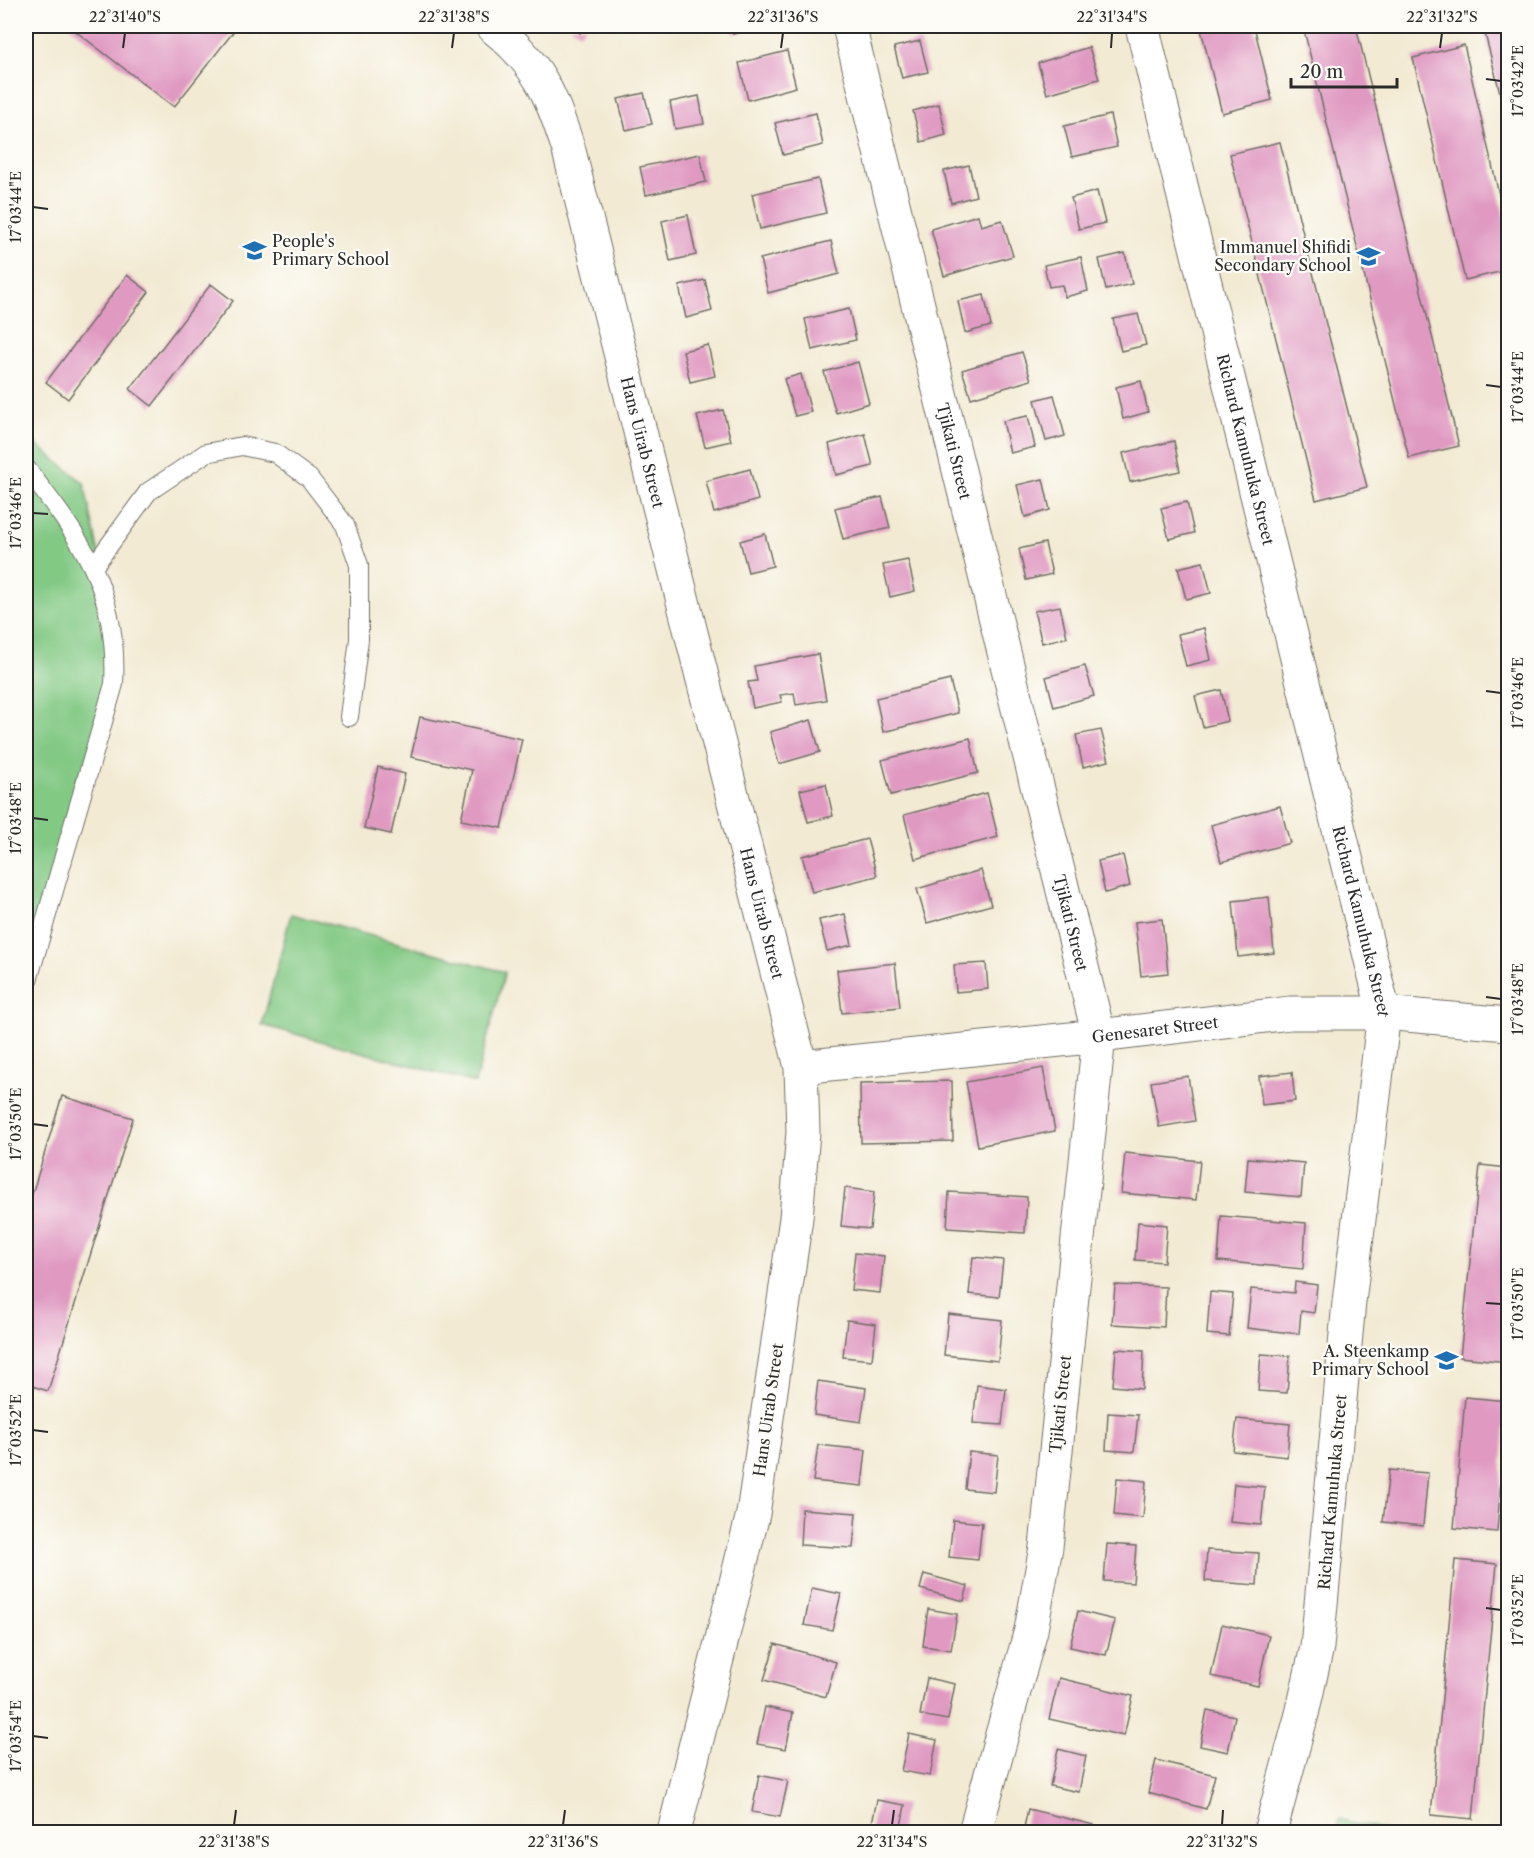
<svg xmlns="http://www.w3.org/2000/svg" width="1534" height="1858" viewBox="0 0 1534 1858" font-family="'Libre Caslon Text',serif">
<style>
.green{fill:#82c984;stroke:#567a58;stroke-width:1.5}
.building{fill:#e09ac2}
.lines{fill:none;stroke-linecap:round;stroke-linejoin:round}
.service-casing{stroke:#716e66;stroke-width:20}
.minor-casing{stroke:#716e66;stroke-width:35}
.service{stroke:#fff;stroke-width:18}
.minor{stroke:#fff;stroke-width:33}
.ticks{fill:none;stroke:#2b2b2b;stroke-width:2}
.labels{text-anchor:middle;dominant-baseline:central;stroke-width:4.5;stroke-linejoin:round;paint-order:stroke}
.poi-label{font-size:16px;fill:#2b2b2b;stroke:#fdfcf7;text-anchor:end}
.street-label{font-size:16px;fill:#2b2b2b;stroke:#fdfcf7}
.neatline{fill:none;stroke:#2b2b2b;stroke-width:2}
.ticks-label{font-size:15px;text-anchor:middle;fill:#2b2b2b}
</style>
<rect width="100%" height="100%" fill="#fdfcf7"/>
<filter id="ink" filterUnits="userSpaceOnUse"><feTurbulence type="fractalNoise" baseFrequency=".0167" numOctaves="2"/><feDisplacementMap in="SourceGraphic" scale="12" xChannelSelector="R" yChannelSelector="G"/><feConvolveMatrix kernelMatrix="1 2 1 2 8 2 1 2 1" color-interpolation-filters="sRGB"/></filter>
<filter id="wash" filterUnits="userSpaceOnUse"><feTurbulence type="fractalNoise" baseFrequency=".008" numOctaves="4" result="noise"/><feDisplacementMap in="SourceGraphic" scale="24" xChannelSelector="R" yChannelSelector="G"/><feGaussianBlur stdDeviation="1.35" result="paint"/><feColorMatrix in="noise" values="0 0 0 0 0 0 0 0 0 0 0 0 0 0 0 0 0 1.4 0 .05"/><feComposite in="paint" operator="in"/></filter>
<g filter="url(#wash)">
<rect width="100%" height="100%" fill="#f2ead3"/>
<path class="green" d="M 26,436 L 84,483 L 119,648 L 26,970 Z
M 291,914 L 505,972 L 475,1083 L 262,1025 Z
M 1339,1819 L 1389,1832 L 1336,1832 Z"/>
<g id="blocks">
<path class="building" d="M 69,26 L 157,26 L 165,31 L 169,26 L 238,26 L 174,107 Z
M 570,26 L 586,26 L 580,33 Z
M 731,26 L 763,26 L 733,34 Z
M 1200,26 L 1254,26 L 1272,100 L 1222,113 Z
M 1303,26 L 1356,26 L 1459,446 L 1409,458 Z
M 1483,26 L 1508,26 L 1508,124 Z
M 920,41 L 928,72 L 902,78 L 894,47 Z
M 1464,45 L 1508,233 L 1508,270 L 1465,280 L 1413,58 Z
M 1089,47 L 1099,79 L 1047,94 L 1038,63 Z
M 787,51 L 796,87 L 748,100 L 739,63 Z
M 644,93 L 652,124 L 626,130 L 618,99 Z
M 699,96 L 704,124 L 675,129 L 670,102 Z
M 939,104 L 946,135 L 921,142 L 913,111 Z
M 816,113 L 823,145 L 783,155 L 775,123 Z
M 1110,115 L 1117,147 L 1072,157 L 1064,126 Z
M 1280,142 L 1367,487 L 1316,500 L 1230,154 Z
M 700,154 L 706,182 L 646,195 L 640,167 Z
M 969,165 L 976,196 L 951,203 L 944,171 Z
M 818,179 L 826,213 L 760,229 L 752,194 Z
M 1097,191 L 1105,223 L 1079,229 L 1071,198 Z
M 688,215 L 696,255 L 670,261 L 662,221 Z
M 978,215 L 981,226 L 1002,220 L 1013,256 L 944,276 L 931,229 Z
M 831,241 L 839,274 L 768,293 L 760,259 Z
M 1125,253 L 1132,284 L 1106,290 L 1099,259 Z
M 1081,257 L 1088,291 L 1065,297 L 1062,285 L 1049,287 L 1044,265 Z
M 127,275 L 149,292 L 68,399 L 46,382 Z
M 705,280 L 712,311 L 686,318 L 679,286 Z
M 211,284 L 233,301 L 152,406 L 130,389 Z
M 984,295 L 991,326 L 965,333 L 958,301 Z
M 849,309 L 856,340 L 812,350 L 805,319 Z
M 1138,314 L 1146,345 L 1121,351 L 1113,319 Z
M 708,345 L 715,376 L 690,382 L 683,351 Z
M 1022,352 L 1031,380 L 971,398 L 962,370 Z
M 858,362 L 869,403 L 836,413 L 824,372 Z
M 801,374 L 811,412 L 795,416 L 784,379 Z
M 1141,381 L 1148,412 L 1123,419 L 1116,387 Z
M 1054,395 L 1065,436 L 1046,441 L 1035,400 Z
M 723,410 L 731,441 L 705,447 L 697,416 Z
M 1028,416 L 1035,447 L 1010,453 L 1003,421 Z
M 865,434 L 873,466 L 836,475 L 829,444 Z
M 1174,441 L 1180,471 L 1130,482 L 1123,453 Z
M 750,469 L 758,500 L 714,513 L 706,481 Z
M 1043,479 L 1050,510 L 1025,517 L 1017,485 Z
M 882,497 L 890,528 L 843,539 L 835,508 Z
M 1187,502 L 1194,533 L 1169,539 L 1161,508 Z
M 765,534 L 773,566 L 748,572 L 740,541 Z
M 1045,543 L 1052,574 L 1026,580 L 1019,549 Z
M 908,560 L 915,591 L 890,597 L 883,565 Z
M 1203,562 L 1211,593 L 1186,599 L 1178,568 Z
M 1060,606 L 1067,637 L 1042,643 L 1034,611 Z
M 1204,628 L 1211,660 L 1186,666 L 1178,634 Z
M 818,654 L 826,700 L 796,705 L 794,693 L 780,695 L 782,702 L 753,708 L 748,682 L 757,681 L 754,666 Z
M 1085,666 L 1094,696 L 1054,707 L 1046,677 Z
M 950,680 L 958,713 L 883,732 L 876,698 Z
M 1221,690 L 1228,721 L 1203,727 L 1195,696 Z
M 420,717 L 522,739 L 502,828 L 461,820 L 472,770 L 411,757 Z
M 811,720 L 820,752 L 779,764 L 770,732 Z
M 1101,730 L 1109,761 L 1083,767 L 1076,735 Z
M 970,738 L 978,773 L 891,795 L 882,760 Z
M 378,767 L 405,774 L 391,834 L 364,828 Z
M 826,784 L 833,816 L 808,822 L 800,790 Z
M 987,793 L 998,837 L 915,859 L 904,815 Z
M 1280,806 L 1290,843 L 1221,862 L 1211,825 Z
M 867,839 L 877,876 L 812,892 L 802,856 Z
M 1123,855 L 1130,886 L 1105,893 L 1098,861 Z
M 981,870 L 991,905 L 927,923 L 917,889 Z
M 1269,897 L 1274,953 L 1238,957 L 1233,901 Z
M 845,914 L 852,945 L 827,951 L 819,920 Z
M 1162,919 L 1168,973 L 1141,976 L 1135,922 Z
M 895,963 L 900,1007 L 842,1013 L 837,970 Z
M 986,963 L 988,989 L 956,992 L 954,965 Z
M 1043,1068 L 1055,1131 L 978,1146 L 966,1082 Z
M 1292,1072 L 1295,1101 L 1262,1105 L 1259,1076 Z
M 1188,1076 L 1195,1121 L 1159,1127 L 1151,1082 Z
M 952,1081 L 953,1141 L 861,1143 L 860,1083 Z
M 62,1096 L 133,1118 L 48,1391 L 26,1384 L 26,1214 Z
M 1125,1153 L 1200,1161 L 1196,1200 L 1121,1193 Z
M 1248,1158 L 1304,1163 L 1301,1197 L 1245,1192 Z
M 1480,1165 L 1508,1168 L 1508,1362 L 1460,1357 Z
M 845,1188 L 874,1192 L 870,1229 L 841,1226 Z
M 949,1192 L 1027,1197 L 1025,1233 L 947,1228 Z
M 1221,1216 L 1306,1223 L 1303,1269 L 1218,1261 Z
M 1138,1222 L 1167,1225 L 1164,1262 L 1135,1260 Z
M 855,1253 L 884,1256 L 880,1293 L 851,1290 Z
M 973,1257 L 1003,1260 L 999,1297 L 969,1294 Z
M 1295,1282 L 1317,1285 L 1314,1313 L 1301,1311 L 1299,1334 L 1247,1328 L 1251,1289 L 1294,1293 Z
M 1115,1285 L 1166,1287 L 1164,1327 L 1112,1324 Z
M 1210,1292 L 1233,1294 L 1229,1336 L 1207,1334 Z
M 948,1314 L 1002,1320 L 998,1361 L 944,1355 Z
M 847,1320 L 876,1324 L 872,1360 L 843,1357 Z
M 1116,1349 L 1144,1351 L 1142,1389 L 1113,1386 Z
M 1261,1354 L 1290,1356 L 1287,1393 L 1258,1391 Z
M 818,1381 L 866,1388 L 861,1422 L 814,1415 Z
M 977,1385 L 1006,1389 L 1002,1425 L 973,1423 Z
M 1465,1397 L 1507,1401 L 1497,1532 L 1454,1528 Z
M 1108,1413 L 1138,1415 L 1134,1452 L 1106,1450 Z
M 1237,1419 L 1290,1424 L 1287,1457 L 1233,1451 Z
M 818,1445 L 866,1450 L 862,1486 L 813,1481 Z
M 969,1452 L 998,1455 L 994,1492 L 965,1489 Z
M 1389,1470 L 1428,1473 L 1423,1526 L 1383,1522 Z
M 1117,1478 L 1146,1481 L 1143,1518 L 1114,1515 Z
M 1234,1484 L 1265,1487 L 1261,1525 L 1230,1522 Z
M 802,1509 L 856,1513 L 853,1548 L 800,1545 Z
M 953,1520 L 982,1523 L 978,1560 L 949,1557 Z
M 1107,1544 L 1136,1546 L 1133,1583 L 1104,1581 Z
M 1207,1550 L 1259,1553 L 1257,1585 L 1205,1581 Z
M 1455,1560 L 1497,1564 L 1473,1819 L 1431,1815 Z
M 924,1574 L 968,1586 L 964,1601 L 920,1589 Z
M 812,1588 L 841,1594 L 832,1630 L 804,1625 Z
M 928,1609 L 957,1614 L 951,1650 L 923,1646 Z
M 1078,1611 L 1115,1620 L 1106,1655 L 1070,1647 Z
M 1222,1624 L 1269,1635 L 1258,1686 L 1211,1676 Z
M 775,1644 L 836,1662 L 826,1697 L 764,1680 Z
M 927,1678 L 955,1684 L 948,1720 L 920,1715 Z
M 1059,1678 L 1133,1696 L 1124,1736 L 1049,1719 Z
M 765,1707 L 793,1713 L 786,1749 L 757,1744 Z
M 1207,1710 L 1235,1716 L 1228,1752 L 1200,1746 Z
M 909,1734 L 937,1740 L 930,1776 L 901,1771 Z
M 1058,1749 L 1086,1756 L 1079,1792 L 1050,1786 Z
M 1156,1760 L 1215,1775 L 1206,1809 L 1148,1793 Z
M 759,1775 L 788,1781 L 780,1817 L 752,1812 Z
M 877,1800 L 905,1805 L 900,1832 L 870,1832 Z
M 1028,1809 L 1094,1825 L 1093,1832 L 1023,1832 Z"/>
</g>
</g>
<g filter="url(#ink)">
<use href="#blocks" fill-opacity="0" stroke="#716e66" stroke-width="1.5"/>
<g class="lines">
<defs>
<path id="service" d="M 26,468 C 81,539 119,589 114,684 L 26,987
M 94,566 L 148,492 L 206,453 L 242,446 L 275,453 L 309,478 L 345,525 L 359,565 L 359,639 L 349,717"/>
<g id="minor">
<path id="s1" d="M 492,26 C 539,64 549,91 568,147 L 801,1067 L 803,1132 L 796,1218 L 753,1514 L 674,1832"/>
<path id="s2" d="M 849,26 L 1099,1036 L 1046,1547 L 1031,1630 L 975,1832"/>
<path id="s3" d="M 1142,26 L 1384,1013 L 1349,1302 L 1317,1647 L 1302,1714 L 1270,1832"/>
<path id="s4" d="M 801,1067 L 1099,1036 L 1290,1013 L 1384,1013 L 1508,1024"/>
</g>
</defs>
<use href="#service" class="service-casing"/>
<use href="#minor" class="minor-casing"/>
<use href="#service" class="service"/>
<use href="#minor" class="minor"/>
</g>
</g>
<path class="ticks" d="M 123,48 L 125,33M 452,48 L 454,33M 781,48 L 783,33M 1111,48 L 1112,33M 1440,48 L 1442,33M 1486,79 L 1501,81M 33,207 L 48,209M 1486,385 L 1501,387M 33,513 L 48,514M 1486,691 L 1501,693M 33,818 L 48,820M 1486,997 L 1501,999M 33,1124 L 48,1126M 1486,1303 L 1501,1304M 33,1430 L 48,1432M 1486,1608 L 1501,1610M 33,1736 L 48,1738M 234,1825 L 236,1810M 563,1825 L 565,1810M 892,1825 L 894,1810M 1222,1825 L 1223,1810"/>
<defs>
<symbol id="school-bare" viewBox="-9 -9 18 18"><path d="M0-5L7-2L0 1L-7-2ZM-4 1L0 2.5L4 1V4Q0 6-4 4Z" fill="#1f6fb2" stroke="#fdfcf7" stroke-width="2.5" paint-order="stroke"/></symbol>
</defs>
<g fill-rule="evenodd">
<use href="#school-bare" x="238" y="234" width="33" height="33"/>
<use href="#school-bare" x="1352" y="240" width="33" height="33"/>
<use href="#school-bare" x="1430" y="1344" width="33" height="33"/>
</g>
<g class="labels">
<g class="poi-label">
<text x="272" y="241" text-anchor="start">People's<tspan x="272" dy="18">Primary School</tspan></text>
<text x="1351" y="247">Immanuel Shifidi<tspan x="1351" dy="18">Secondary School</tspan></text>
<text x="1429" y="1351">A. Steenkamp<tspan x="1429" dy="18">Primary School</tspan></text>
</g>
<g class="street-label">
<text stroke="none"><textPath href="#s1" startOffset="450">Hans Uirab Street</textPath></text>
<text stroke="none"><textPath href="#s3" startOffset="436">Richard Kamuhuka Street</textPath></text>
<text stroke="none"><textPath href="#s2" startOffset="438">Tjikati Street</textPath></text>
<text stroke="none"><textPath href="#s1" startOffset="936">Hans Uirab Street</textPath></text>
<text stroke="none"><textPath href="#s3" startOffset="922">Richard Kamuhuka Street</textPath></text>
<text stroke="none"><textPath href="#s2" startOffset="924">Tjikati Street</textPath></text>
<text stroke="none"><textPath href="#s4" startOffset="356">Genesaret Street</textPath></text>
<text transform="translate(1060 1404) rotate(-84)">Tjikati Street</text>
<text transform="translate(768 1410) rotate(-82)">Hans Uirab Street</text>
<text transform="translate(1332 1492) rotate(-85)">Richard Kamuhuka Street</text>
</g>
</g>
<rect width="1534" height="1858" fill="none" stroke="#fdfcf7" stroke-width="66"/>
<path d="M1291 78v9h106v-9" fill="none" stroke="#2b2b2b" stroke-width="3"/>
<text x="1300" y="78" font-size="18" fill="#2b2b2b" stroke="#fdfcf7" stroke-width="4.5" paint-order="stroke">20 m</text>
<rect x="33" y="33" width="1468" height="1792" class="neatline"/>
<g class="ticks-label">
<text x="125" y="22">22°31'40"S</text>
<text x="454" y="22">22°31'38"S</text>
<text x="783" y="22">22°31'36"S</text>
<text x="1112" y="22">22°31'34"S</text>
<text x="1442" y="22">22°31'32"S</text>
<text transform="translate(1518 81) rotate(-90)" y="5">17°03'42"E</text>
<text transform="translate(16 207) rotate(-90)" y="5">17°03'44"E</text>
<text transform="translate(1518 387) rotate(-90)" y="5">17°03'44"E</text>
<text transform="translate(16 513) rotate(-90)" y="5">17°03'46"E</text>
<text transform="translate(1518 693) rotate(-90)" y="5">17°03'46"E</text>
<text transform="translate(16 818) rotate(-90)" y="5">17°03'48"E</text>
<text transform="translate(1518 999) rotate(-90)" y="5">17°03'48"E</text>
<text transform="translate(16 1124) rotate(-90)" y="5">17°03'50"E</text>
<text transform="translate(1518 1304) rotate(-90)" y="5">17°03'50"E</text>
<text transform="translate(16 1430) rotate(-90)" y="5">17°03'52"E</text>
<text transform="translate(1518 1610) rotate(-90)" y="5">17°03'52"E</text>
<text transform="translate(16 1736) rotate(-90)" y="5">17°03'54"E</text>
<text x="234" y="1847">22°31'38"S</text>
<text x="563" y="1847">22°31'36"S</text>
<text x="892" y="1847">22°31'34"S</text>
<text x="1222" y="1847">22°31'32"S</text>
</g>
</svg>
